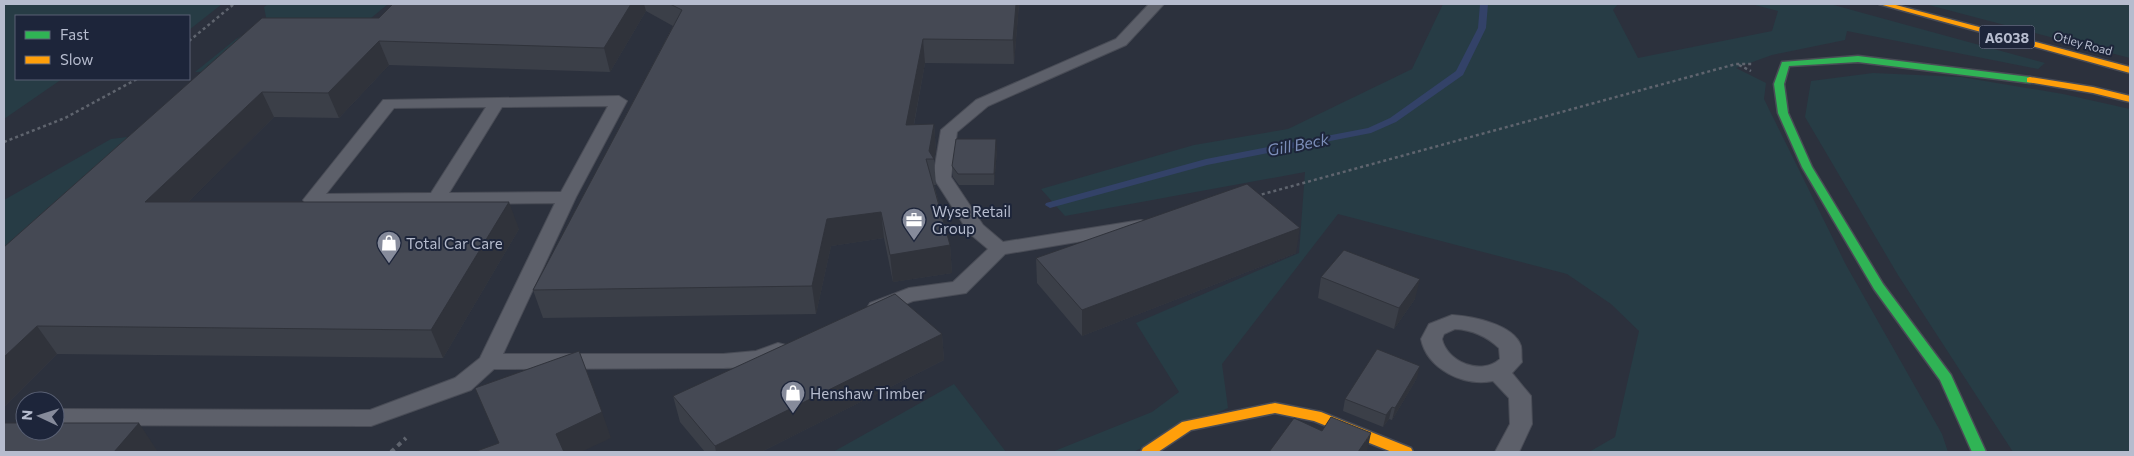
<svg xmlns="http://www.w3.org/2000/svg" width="2134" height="456" viewBox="0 0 2134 456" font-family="Commissioner,sans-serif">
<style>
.green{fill:#273c45}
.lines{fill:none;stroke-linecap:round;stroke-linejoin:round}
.stream{fill:#334268;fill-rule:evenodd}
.lane-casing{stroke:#494c56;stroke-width:2}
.fast-casing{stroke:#494c56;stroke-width:3}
.slow-casing{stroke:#494c56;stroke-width:3}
.path-far1{stroke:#5f646e;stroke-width:2.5;stroke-dasharray:3 3;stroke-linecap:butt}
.path{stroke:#5f646e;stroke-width:4;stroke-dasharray:4.5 4.5;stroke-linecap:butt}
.lane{fill:#5d606a;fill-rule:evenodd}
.fast{fill:#30b455;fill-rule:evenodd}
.slow{fill:#ff9f0a;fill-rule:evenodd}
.wall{fill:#3b3f48}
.shaded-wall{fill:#30333b}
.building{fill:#454954;stroke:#30333b}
.labels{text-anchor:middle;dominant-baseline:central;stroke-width:4;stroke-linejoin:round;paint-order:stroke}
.far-street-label{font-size:12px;fill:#b6bcce;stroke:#1d253a}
.shield{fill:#1d253a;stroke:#888fa2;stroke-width:1}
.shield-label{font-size:14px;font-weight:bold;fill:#b6bcce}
.poi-label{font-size:15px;fill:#b6bcce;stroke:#1d253a;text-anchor:start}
.water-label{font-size:16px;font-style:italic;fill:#7b8db8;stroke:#1d253a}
</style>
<rect width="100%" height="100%" fill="#2c313d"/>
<path class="green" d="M 4,4 L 222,4 L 189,30 L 189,16 L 16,16 L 16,79 L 62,79 L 4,119 Z
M 268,4 L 388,4 L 347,38 L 229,71 L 195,72 L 236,39 L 267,22 L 264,7 Z
M 1443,4 L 1618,4 L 1613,10 L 1638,58 L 1772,31 L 1778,11 L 1751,4 L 1830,4 L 2045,63 L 2038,69 L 1847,31 L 1845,40 L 1772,55 L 1736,68 L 1766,83 L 1764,99 L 1846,265 L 1942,434 L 1948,452 L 1589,452 L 1615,437 L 1639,331 L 1611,304 L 1567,274 L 1338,214 L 1222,364 L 1228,408 L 1133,452 L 1052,452 L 1152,412 L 1179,392 L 1136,323 L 1299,253 L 1305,172 L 1065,216 L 1041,189 L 1194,145 L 1288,129 L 1412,69 Z
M 1925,4 L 2130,4 L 2130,58 Z
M 1873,73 L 1961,77 L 2063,94 L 2130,109 L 2130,452 L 2013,452 L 1898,275 L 1805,117 L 1811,81 Z
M 135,136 L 4,254 L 4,200 L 111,139 Z
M 954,384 L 1006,452 L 833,452 Z"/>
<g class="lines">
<path class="stream" d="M 1480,4 L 1488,4 L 1486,28 L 1463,75 L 1396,122 L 1371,133 L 1207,165 L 1050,208 L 1045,205 L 1046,203 L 1206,159 L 1368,128 L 1390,118 L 1456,71 L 1478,28 Z"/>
<defs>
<path id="lane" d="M 1149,4 L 1164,4 L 1126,45 L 988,106 L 957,132 L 951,177 L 983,225 L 1003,242 L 1141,220 L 1148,222 L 1150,226 L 1148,230 L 1005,254 L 966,293 L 913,301 L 877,315 L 870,313 L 867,308 L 870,303 L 909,288 L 953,282 L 988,249 L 969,233 L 933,177 L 941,130 L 976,100 L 1116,39 Z
M 619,96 L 627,101 L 576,197 L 503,354 L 723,354 L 756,351 L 778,343 L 786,345 L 789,350 C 777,369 742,367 723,368 L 494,369 L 471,390 L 371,426 L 55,425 L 55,409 L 370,410 L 455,378 L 480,358 L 555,203 L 312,205 L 306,204 L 303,200 L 383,100 ZM 608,106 L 561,192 L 449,193 L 502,107 ZM 486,107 L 431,193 L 326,194 L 394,108 Z
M 1452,315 C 1471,316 1514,324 1521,346 C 1522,351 1521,357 1522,362 L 1512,373 L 1531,396 L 1532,424 L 1519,452 L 1495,452 L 1510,424 L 1509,398 L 1493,381 C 1464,387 1427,369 1421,339 L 1429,324 ZM 1455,329 C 1473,330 1486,336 1499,348 L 1500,359 C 1481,376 1447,362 1442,339 L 1444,334 Z"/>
<path id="fast" d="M 1858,56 L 2030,77 L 2035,80 L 2030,83 L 1858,62 L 1789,66 L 1784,84 L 1788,113 L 1812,167 L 1883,284 L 1951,375 L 1986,452 L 1972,452 L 1940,380 L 1874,289 L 1802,167 L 1778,113 L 1774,84 L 1782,62 Z"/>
<path id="slow" d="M 1879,4 L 1892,4 L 2130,67 L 2130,73 Z
M 2030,77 L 2093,87 L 2130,96 L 2130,102 L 2093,93 L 2027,82 L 2027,78 Z
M 1275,403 L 1321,412 L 1411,448 L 1413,452 L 1392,452 L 1314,421 L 1275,413 L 1191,430 L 1158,452 L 1141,452 L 1143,448 L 1182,422 Z"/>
</defs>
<use href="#lane" class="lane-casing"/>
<use href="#fast" class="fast-casing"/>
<use href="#slow" class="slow-casing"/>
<path class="path-far1" d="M 189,41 L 234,4
M 1739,65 L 1751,71
M 4,142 L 65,118 L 137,79
M 1256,196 L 1736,64 L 1752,64"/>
<path class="path" d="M 391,452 L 406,438"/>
<use href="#lane" class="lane"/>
<use href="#fast" class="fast"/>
<use href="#slow" class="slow"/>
</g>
<path class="wall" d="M 393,4 L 1019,4 L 1014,64 L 925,63 L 914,125 L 934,124 L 936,150 L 934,160 L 936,185 L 934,185 L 950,245 L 952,273 L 893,282 L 884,238 L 831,246 L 816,314 L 543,318 L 533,290 L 673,26 L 646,11 L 610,72 L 389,65 L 339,118 L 274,117 L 188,202 L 519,229 L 443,358 L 57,354 L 4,407 L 4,247 L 379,18 Z
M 997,150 L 994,185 L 959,185 L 953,177 L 952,166 Z
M 1296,253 L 1082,336 L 1037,283 L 1036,258 Z
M 1321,277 L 1415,299 L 1394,329 L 1318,298 Z
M 942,334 L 944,360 L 761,452 L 705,452 L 680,422 L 673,396 Z
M 1417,378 L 1392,420 L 1389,419 L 1383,427 L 1343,411 L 1345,399 Z"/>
<path class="shaded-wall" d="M 631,4 L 644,4 L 646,11 L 610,72 L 604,48 Z
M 1016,4 L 1019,4 L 1014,64 L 1013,40 Z
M 923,39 L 925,63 L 909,150 L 906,125 Z
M 379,41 L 389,65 L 339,118 L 328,93 Z
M 262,92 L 274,117 L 161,229 L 145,202 Z
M 934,124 L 936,150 L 934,160 L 929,151 Z
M 996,139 L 997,150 L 994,185 L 994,174 Z
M 509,202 L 519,229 L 443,358 L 431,330 Z
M 881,212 L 884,238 L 831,246 L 816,314 L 812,286 L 827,219 Z
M 1300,228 L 1296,253 L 1082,336 L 1082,310 Z
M 950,245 L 952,273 L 893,282 L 890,255 Z
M 1420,279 L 1415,299 L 1394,329 L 1399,308 Z
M 37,326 L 57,354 L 4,407 L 4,357 Z
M 942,334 L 944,360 L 761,452 L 716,452 L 715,446 Z
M 1420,366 L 1417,378 L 1392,420 L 1395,408 Z
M 1392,407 L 1389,419 L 1383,427 L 1386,415 Z
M 602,412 L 611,438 L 581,452 L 563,452 L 556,434 Z
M 139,423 L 158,452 L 114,452 Z
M 1371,433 L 1367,452 L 1358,452 Z"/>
<path class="building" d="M 393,4 L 631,4 L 604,48 L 379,41 L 328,93 L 262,92 L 145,202 L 509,202 L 431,330 L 37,326 L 4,357 L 4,247 L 262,18 L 379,18 Z
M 670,4 L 1016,4 L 1013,40 L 923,39 L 906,125 L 934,124 L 929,151 L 934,159 L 926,159 L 950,245 L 890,255 L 881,212 L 827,219 L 812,286 L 533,290 L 682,10 Z
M 956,139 L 996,139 L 994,174 L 958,174 L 952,166 Z
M 1247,184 L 1300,228 L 1082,310 L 1036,258 Z
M 1344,250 L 1420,279 L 1399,308 L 1321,277 Z
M 895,294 L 942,334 L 715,446 L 673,396 Z
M 1377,349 L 1420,366 L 1395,408 L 1392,407 L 1386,415 L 1345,399 Z
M 579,351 L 602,412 L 556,434 L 564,452 L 474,452 L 499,443 L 475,388 Z
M 1331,417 L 1371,433 L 1358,452 L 1269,452 L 1294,418 L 1322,431 Z
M 4,423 L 25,423 L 25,431 L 55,431 L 55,423 L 139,423 L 114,452 L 4,452 Z"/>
<defs>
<symbol id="office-pin" viewBox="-11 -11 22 30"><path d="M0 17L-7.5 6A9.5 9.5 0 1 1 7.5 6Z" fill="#868b9b" stroke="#1d253a"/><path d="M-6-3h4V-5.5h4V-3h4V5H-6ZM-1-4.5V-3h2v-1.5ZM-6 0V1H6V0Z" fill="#fff"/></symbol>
<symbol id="shop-pin" viewBox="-11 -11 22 30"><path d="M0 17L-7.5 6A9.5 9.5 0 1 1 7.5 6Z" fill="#868b9b" stroke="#1d253a"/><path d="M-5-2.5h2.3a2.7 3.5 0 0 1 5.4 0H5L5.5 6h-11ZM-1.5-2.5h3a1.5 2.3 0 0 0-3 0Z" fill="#fff"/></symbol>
</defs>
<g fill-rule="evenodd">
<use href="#office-pin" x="900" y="206" width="28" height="38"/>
<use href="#shop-pin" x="375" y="229" width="28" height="38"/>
<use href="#shop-pin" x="779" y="379" width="28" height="38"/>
</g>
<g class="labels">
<g class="far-street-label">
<text transform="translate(2083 43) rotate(15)">Otley Road</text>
</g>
<rect class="shield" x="1979.5" y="25.5" width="55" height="23" rx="4"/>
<g class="shield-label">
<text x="2007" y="37">A6038</text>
</g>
<g class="poi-label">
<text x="932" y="211">Wyse Retail<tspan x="932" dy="17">Group</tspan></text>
<text x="406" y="243">Total Car Care</text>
<text x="810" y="393">Henshaw Timber</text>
</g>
<g class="water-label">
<text transform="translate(1298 144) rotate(-11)">Gill Beck</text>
</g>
</g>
<rect width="2134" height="456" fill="none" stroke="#b6bcce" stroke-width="10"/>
<rect x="15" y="15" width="175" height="65" fill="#1d253a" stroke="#5a6175"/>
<rect x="25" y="31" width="25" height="8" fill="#30b455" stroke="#5a6175"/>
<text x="60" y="40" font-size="15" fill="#b6bcce">Fast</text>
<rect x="25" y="56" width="25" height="8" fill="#ff9f0a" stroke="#5a6175"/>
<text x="60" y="65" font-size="15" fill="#b6bcce">Slow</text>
<g transform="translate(40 416) rotate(274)"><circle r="24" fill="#1d253a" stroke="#5a6175"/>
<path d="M0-4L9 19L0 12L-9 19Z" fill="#868b9b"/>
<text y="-8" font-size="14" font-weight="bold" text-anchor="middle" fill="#b6bcce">N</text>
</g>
</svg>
